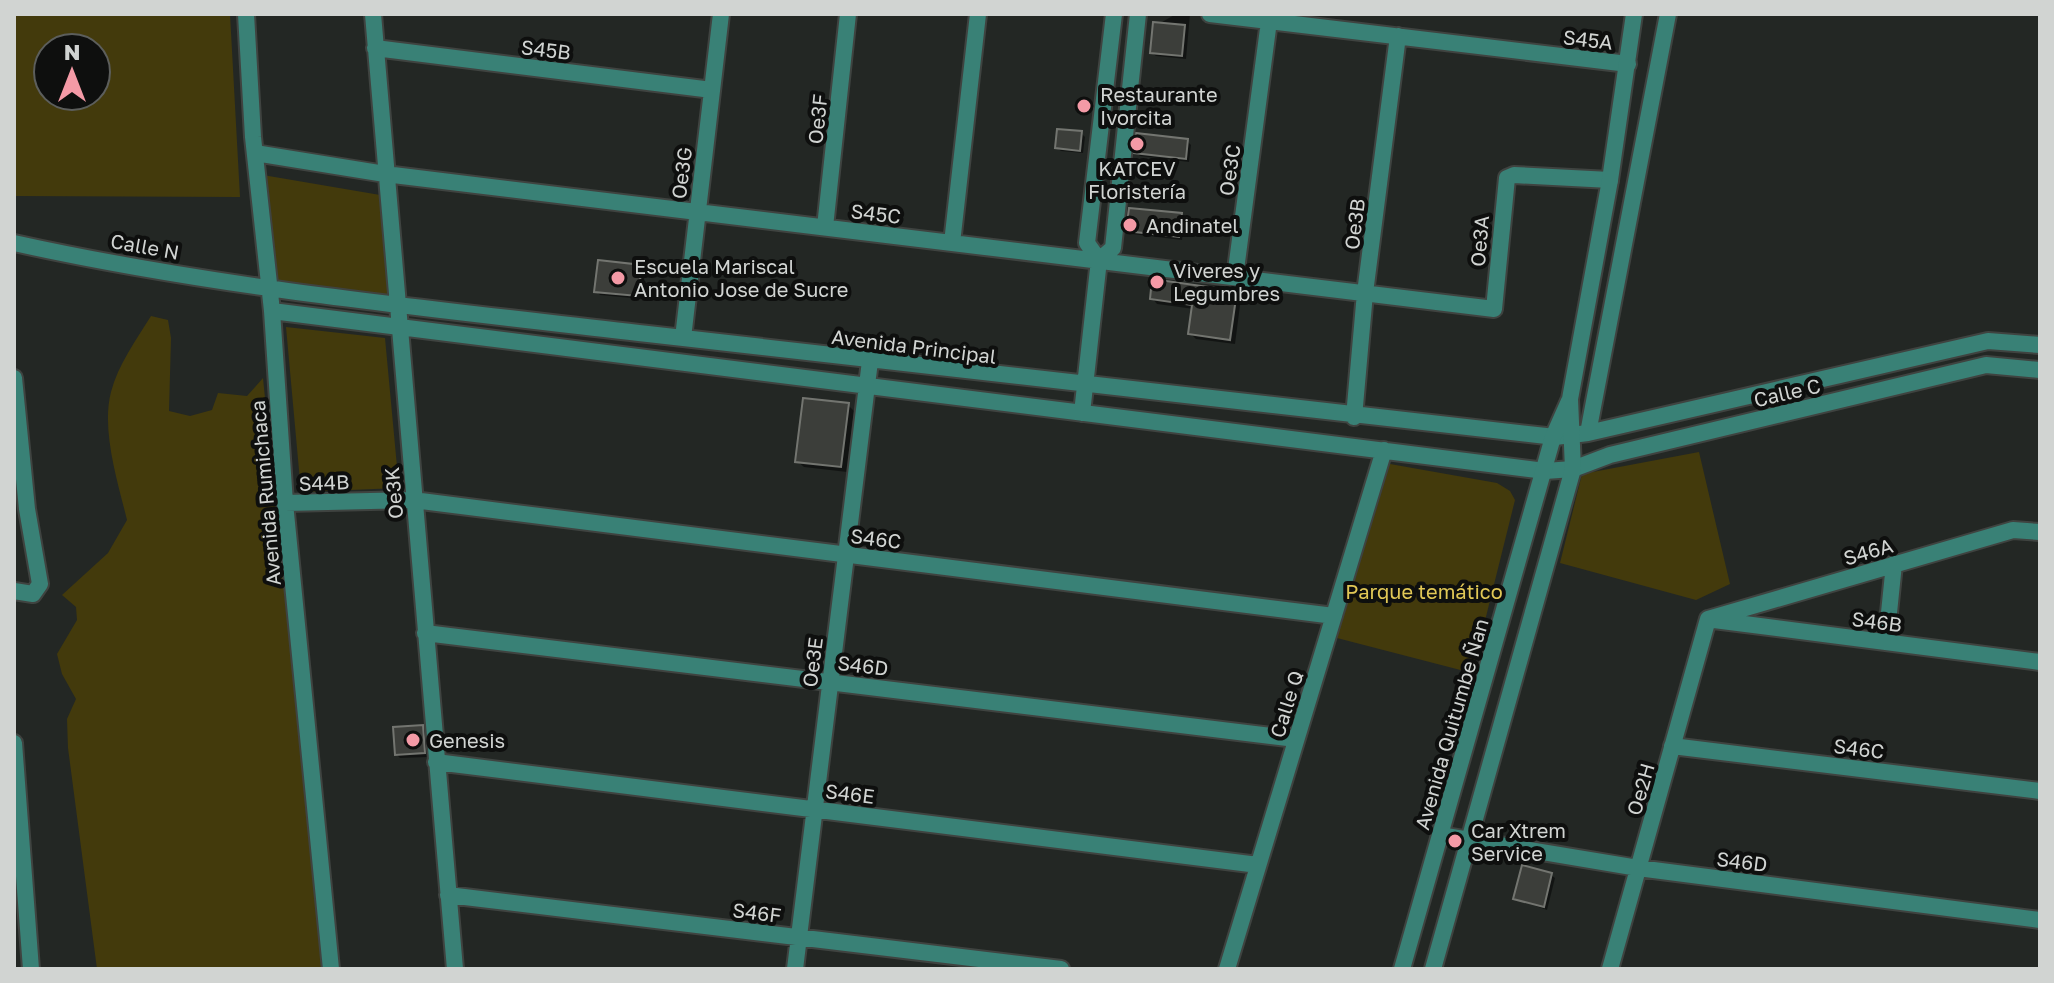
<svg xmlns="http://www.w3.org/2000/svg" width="2054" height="983" viewBox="0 0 2054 983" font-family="'Golos Text',sans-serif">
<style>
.green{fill:#433a0c;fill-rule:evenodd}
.shadow{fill:#0007}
.building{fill:#3c3e3a;stroke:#737570;stroke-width:2}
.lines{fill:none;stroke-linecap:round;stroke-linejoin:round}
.minor-casing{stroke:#3f4340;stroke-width:20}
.tertiary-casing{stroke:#3f4340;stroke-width:20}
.minor{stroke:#398176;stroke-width:16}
.tertiary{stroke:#398176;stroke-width:16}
.poi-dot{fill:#f49aa6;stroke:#0e0f0e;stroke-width:3}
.labels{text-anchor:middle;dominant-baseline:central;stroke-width:8;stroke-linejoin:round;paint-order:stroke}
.street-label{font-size:20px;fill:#d1d4d2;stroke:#0e0f0e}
.poi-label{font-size:20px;fill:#d1d4d2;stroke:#0e0f0e;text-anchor:start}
.park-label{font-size:20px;fill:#e1c856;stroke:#0e0f0e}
</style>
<rect width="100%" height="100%" fill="#232724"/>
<path class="green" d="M 14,14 L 230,14 L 240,197 L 14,196 ZM 96,48 L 96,96 L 48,96 L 48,48 Z
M 257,174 L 386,196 L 396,305 L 269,287 Z
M 151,316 L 168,320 L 171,338 L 169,411 L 190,416 L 212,410 L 218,393 L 247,396 L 263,378 L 322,969 L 97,969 L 68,748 L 67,719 L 76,699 L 62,674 L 57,654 L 77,620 L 76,607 L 62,595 L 108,553 L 127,520 C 118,483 101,430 111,392 C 118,365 136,340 151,316 Z
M 286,327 L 385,338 L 399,488 L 301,492 Z
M 1699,452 L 1730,584 L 1696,600 L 1560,563 L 1582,474 Z
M 1390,464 L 1497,483 L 1510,491 L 1515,500 L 1472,673 L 1337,638 Z"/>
<path class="shadow" d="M 1176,14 L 1190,14 L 1186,59 L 1156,56 L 1152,53 L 1155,26 Z
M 1081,133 L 1085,137 L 1083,153 L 1061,151 L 1057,148 Z
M 1187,141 L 1191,145 L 1189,162 L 1140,156 L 1136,152 Z
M 1181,215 L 1185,219 L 1182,240 L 1132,234 L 1128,231 Z
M 641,267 L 645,271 L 642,299 L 600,295 L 596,291 Z
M 1236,293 L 1241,298 L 1235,344 L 1196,339 L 1190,333 L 1194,309 L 1157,304 L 1152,298 Z
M 848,405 L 854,411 L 847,472 L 804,467 L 797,461 Z
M 422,727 L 426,731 L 428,757 L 400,758 L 396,754 Z
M 1551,875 L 1555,878 L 1547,910 L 1515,899 Z"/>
<path class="building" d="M 1153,22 L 1185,25 L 1182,56 L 1150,53 Z
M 1057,129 L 1082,131 L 1080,151 L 1055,148 Z
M 1136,133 L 1188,139 L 1186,159 L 1134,153 Z
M 1129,208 L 1182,213 L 1179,237 L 1126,231 Z
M 598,260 L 642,265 L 638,296 L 594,292 Z
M 1152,279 L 1237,291 L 1230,340 L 1188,334 L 1192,305 L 1150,299 Z
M 803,398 L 849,403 L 841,467 L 795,462 Z
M 423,725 L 425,753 L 395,755 L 393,727 Z
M 1522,865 L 1552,873 L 1544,907 L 1513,899 Z"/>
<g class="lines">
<defs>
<path id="minor" d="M 246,14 L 253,137 L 272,311 L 285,503 L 331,969
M 373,14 L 455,969
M 1210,14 L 1628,64
M 375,48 L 712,90
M 255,153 L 385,174 L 1494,309 L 1507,178 L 1514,175 L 1610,180
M 825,227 L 848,14
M 14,243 C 222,289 436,309 648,334 C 950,369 1252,404 1555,437 L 1588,433 L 1988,341 L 2040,345
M 952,243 L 978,14
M 1099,260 L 1113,248 L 1138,14
M 1235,277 L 1269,21
M 272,311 L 1545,471 L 1573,469 L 1610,455 L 1986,365 L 2040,370
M 683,338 L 721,14
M 14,378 L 27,509 L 40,584 L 33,594 L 14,591
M 1082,413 L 1099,260 L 1087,243 L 1114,14
M 1354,417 L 1365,293 L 1398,36
M 1588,433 L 1668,14
M 285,503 L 413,500 L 1334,616
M 1708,619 L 2013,530 L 2040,532
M 1714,620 L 2040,662
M 425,633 L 1296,739
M 1886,642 L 1894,564
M 14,743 L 31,969
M 1672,746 L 2040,791
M 436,762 L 1258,865
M 1440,835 L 1638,868 L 2040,920
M 448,895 L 1061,969
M 795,969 L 870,361
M 1227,969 L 1384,450
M 1610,969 L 1708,619"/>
<path id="tertiary" d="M 1402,969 L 1553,437 L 1569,401
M 1433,969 L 1573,469 L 1570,399 L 1610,180 L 1634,14"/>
</defs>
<use href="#minor" class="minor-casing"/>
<use href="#tertiary" class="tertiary-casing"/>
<use href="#minor" class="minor"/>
<use href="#tertiary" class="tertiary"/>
</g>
<g class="poi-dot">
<circle cx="1084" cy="106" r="8"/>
<circle cx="1137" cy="144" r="8"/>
<circle cx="1130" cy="225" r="8"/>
<circle cx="618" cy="278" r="8"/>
<circle cx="1157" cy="282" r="8"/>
<circle cx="413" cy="740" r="8"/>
<circle cx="1455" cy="841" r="8"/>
</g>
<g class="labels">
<g class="street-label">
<text transform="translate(1588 39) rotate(7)">S45A</text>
<text transform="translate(546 49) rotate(7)">S45B</text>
<text transform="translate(817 119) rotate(-84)">Oe3F</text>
<text transform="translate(1229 170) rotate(-82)">Oe3C</text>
<text transform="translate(681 173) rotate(-83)">Oe3G</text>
<text transform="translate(876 213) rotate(7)">S45C</text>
<text transform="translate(1354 224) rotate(-83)">Oe3B</text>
<text transform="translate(1479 241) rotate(-85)">Oe3A</text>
<text transform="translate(145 246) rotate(10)">Calle N</text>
<text transform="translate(914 346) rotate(7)">Avenida Principal</text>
<text transform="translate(1787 392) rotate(-13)">Calle C</text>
<text transform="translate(324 482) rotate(-2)">S44B</text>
<text transform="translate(265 493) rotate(-95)">Avenida Rumichaca</text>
<text transform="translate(393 493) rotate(-95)">Oe3K</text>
<text transform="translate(876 538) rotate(7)">S46C</text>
<text transform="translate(1868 551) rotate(-16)">S46A</text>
<text transform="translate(1877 621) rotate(7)">S46B</text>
<text transform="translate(812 662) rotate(-83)">Oe3E</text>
<text transform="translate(863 665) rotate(7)">S46D</text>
<text transform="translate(1286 704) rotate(-73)">Calle Q</text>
<text transform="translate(1451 724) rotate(-74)">Avenida Quitumbe Ñan</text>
<text transform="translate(1859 748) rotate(7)">S46C</text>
<text transform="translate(1640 789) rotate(-74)">Oe2H</text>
<text transform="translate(850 793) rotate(7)">S46E</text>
<text transform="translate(1742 861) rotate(7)">S46D</text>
<text transform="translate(757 912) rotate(7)">S46F</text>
</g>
<g class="poi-label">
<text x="1100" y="94">Restaurante<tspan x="1100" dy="23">Ivorcita</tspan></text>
<text x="1137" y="168" text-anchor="middle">KATCEV<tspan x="1137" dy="23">Floristería</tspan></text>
<text x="1146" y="225">Andinatel</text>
<text x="634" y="266">Escuela Mariscal<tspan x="634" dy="23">Antonio Jose de Sucre</tspan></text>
<text x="1173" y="270">Viveres y<tspan x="1173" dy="23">Legumbres</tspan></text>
<text x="429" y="740">Genesis</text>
<text x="1471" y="830">Car Xtrem<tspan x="1471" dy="23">Service</tspan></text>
</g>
<g class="park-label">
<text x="1424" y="591">Parque temático</text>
</g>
</g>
<rect width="2054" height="983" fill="none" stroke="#d1d4d2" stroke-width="32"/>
<g transform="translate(72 72)"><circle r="38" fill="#0e0f0e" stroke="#5c5e5c" stroke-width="2"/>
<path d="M0-6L14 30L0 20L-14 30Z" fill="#f49aa6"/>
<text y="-12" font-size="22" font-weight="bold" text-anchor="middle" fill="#d1d4d2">N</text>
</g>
</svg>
